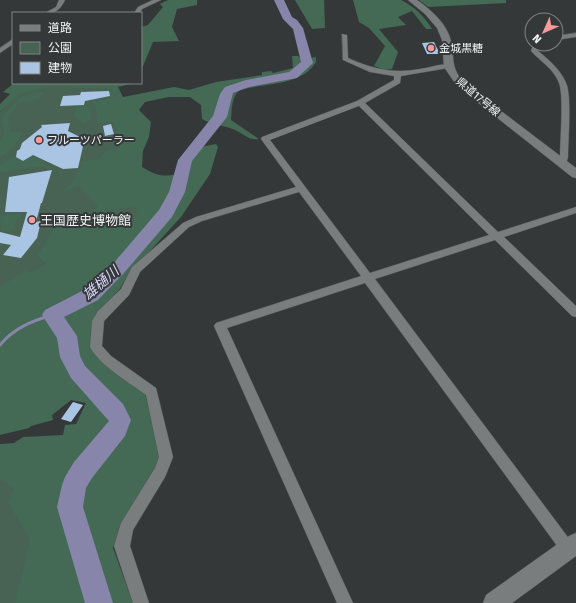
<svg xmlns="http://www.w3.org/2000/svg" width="576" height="603" viewBox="0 0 576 603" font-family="'Fira Sans','Noto Sans JP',sans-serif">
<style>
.green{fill:#486354}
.forest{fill:#446955}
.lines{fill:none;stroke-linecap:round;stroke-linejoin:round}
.stream{stroke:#8786aa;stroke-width:3}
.river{fill:#8786aa;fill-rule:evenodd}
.building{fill:#aac4e4}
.street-casing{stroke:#545657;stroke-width:1}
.secondary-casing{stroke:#545657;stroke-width:1}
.street{fill:#797d7e;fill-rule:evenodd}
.secondary{fill:#797d7e;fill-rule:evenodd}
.poi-dot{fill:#f59b99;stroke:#353839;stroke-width:1.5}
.labels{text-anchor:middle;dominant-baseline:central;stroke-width:4;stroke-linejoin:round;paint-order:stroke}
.far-poi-label{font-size:11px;fill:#f2f4f5;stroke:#353839;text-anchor:start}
.far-street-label{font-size:11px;fill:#f2f4f5;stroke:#353839}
.poi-label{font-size:13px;fill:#f2f4f5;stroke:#353839;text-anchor:start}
.water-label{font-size:14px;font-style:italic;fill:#d6d5fa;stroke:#353839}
</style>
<rect width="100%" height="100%" fill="#353839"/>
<path class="green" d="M 51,86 L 117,86 L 140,205 L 139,222 L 54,265 L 0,298 L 0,112 L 19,94 Z
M 0,473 L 18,490 L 35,540 L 20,603 L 0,603 Z"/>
<path class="forest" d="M 168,0 L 197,0 L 197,5 L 177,9 L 172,27 L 179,41 L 153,42 L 141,71 L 141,27 L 148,25 L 163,7 L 160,4 Z
M 295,0 L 401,0 C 415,7 424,16 432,29 L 426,29 L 412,11 L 398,17 L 406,25 L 379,29 L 398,52 L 392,69 L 384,70 L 374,66 L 385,46 L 369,28 L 359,22 L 353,0 L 324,0 L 325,28 L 312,29 Z
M 419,0 L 506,0 L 506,3 L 428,7 Z
M 292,56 L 298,56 L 303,60 L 302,70 L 308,67 L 311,58 L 316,57 L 316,62 C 302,86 265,83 240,90 C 231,97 232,109 231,120 L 259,139 C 249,141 244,134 235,130 C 224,125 212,125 202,119 L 201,105 L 190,97 L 169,97 L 145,102 L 139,110 L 151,122 L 149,137 L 143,151 L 142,167 C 154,174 162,178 176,174 L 178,162 L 200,147 L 216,144 L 218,147 L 210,174 L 181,217 L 129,274 L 119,290 L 96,314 L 93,323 L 91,349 L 104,363 L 145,393 L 161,460 L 122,524 L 113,548 L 133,603 L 15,603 L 30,540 L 8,502 L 14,489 L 0,479 L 0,444 L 14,443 L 23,437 L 63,435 L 65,425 L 76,424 L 86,403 L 71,400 L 52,415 L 53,420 L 31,426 L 29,428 L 0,435 L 0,287 L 26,270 L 30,273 L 46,263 L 37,256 L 56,226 L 112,214 L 125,224 L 134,221 L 137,212 L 134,206 L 86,214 L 98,207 L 78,186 L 65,192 L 64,190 L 74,181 L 83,161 L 99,159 L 105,151 L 120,148 L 114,122 L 97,124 L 97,114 L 93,101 L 111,98 L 106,87 L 91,89 L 54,86 L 20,94 L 0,112 L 0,104 L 10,94 L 3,92 L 14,83 L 134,83 L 118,87 L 123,97 L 174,87 L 189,90 L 216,82 L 262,75 L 262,72 L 271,71 L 273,73 L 293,68 Z
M 45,91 L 39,99 L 19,103 L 8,118 L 10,132 L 22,132 C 17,145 12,150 0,157 L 0,140 L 5,132 L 1,118 L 22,96 Z
M 89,105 L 92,117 L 84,125 L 78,119 L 74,117 L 76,106 Z
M 22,151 L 26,153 L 16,159 L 24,162 L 32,156 L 36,158 L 46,153 L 43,161 L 45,165 L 51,166 L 53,168 L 34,167 L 0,172 L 0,165 Z
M 21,213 L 21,217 L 17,219 L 14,229 L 8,232 L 1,231 L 0,216 Z"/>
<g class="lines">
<path class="stream" d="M 0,345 C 14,328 32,321 52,315"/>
<path class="river" d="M 274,0 L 284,0 L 292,17 L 297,20 L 303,28 L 313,63 L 297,78 L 249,87 L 233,93 L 227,117 L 192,161 L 185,192 L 172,217 L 124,273 L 98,300 L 64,317 L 77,336 L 80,356 L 85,366 L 123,404 L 131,420 L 125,436 L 92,478 L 86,488 L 83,507 L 113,603 L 85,603 L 57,507 L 62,485 L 65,477 L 74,462 L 109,421 L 71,378 L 60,357 L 57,338 L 42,315 L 45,310 L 84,290 L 112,265 L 159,210 L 169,192 L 178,160 L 213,116 L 220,94 L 225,87 L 246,80 L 289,72 L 301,62 L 293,29 L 283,19 Z"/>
</g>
<path class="building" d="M 434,42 L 440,54 L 427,54 L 422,43 Z
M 109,91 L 110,96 L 85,101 L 84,105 L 60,106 L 63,96 L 80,95 L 81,92 Z
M 70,123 L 68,131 L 80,137 L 79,142 L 84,142 L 78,168 L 63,169 L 33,155 L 23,161 L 16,157 L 17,151 L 20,149 L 22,143 L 42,127 L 41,125 Z
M 111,124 L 114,134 L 105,136 L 103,126 Z
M 52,170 L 42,203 L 41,203 L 36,222 L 41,221 L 37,238 L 21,258 L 3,255 L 11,245 L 0,243 L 0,232 L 20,237 L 27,212 L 5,212 L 9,177 Z
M 73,402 L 83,405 L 71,422 L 61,419 Z"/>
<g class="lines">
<defs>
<path id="street" d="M 59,0 L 65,0 C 60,10 56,13 45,13 L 56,7 Z
M 153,0 L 161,0 L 142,9 L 140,13 L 134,13 L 138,7 Z
M 576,33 L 576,37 L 556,40 L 556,36 Z
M 342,34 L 347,35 L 348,58 C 373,69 393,74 420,69 C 429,68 441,63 450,65 L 450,67 L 448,68 L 401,76 L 400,83 L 365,103 L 498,232 L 576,207 L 576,213 L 504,237 L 576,306 L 576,317 L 572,316 L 495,240 L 375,279 L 573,544 L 576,549 L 573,554 L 568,557 L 563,554 L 365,283 L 227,328 L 353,603 L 337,603 L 214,326 L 216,323 L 361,276 L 299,192 L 202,221 L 189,227 L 140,272 L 129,295 L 104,321 L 102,346 L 111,356 L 156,388 L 173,457 L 165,477 L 133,530 L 130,546 L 149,603 L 133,603 L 114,546 L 121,523 L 155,468 L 159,457 L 146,395 C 129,382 100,366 90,347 L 92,321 L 98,311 L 121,289 L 132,267 L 183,223 L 196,217 L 296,187 L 261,139 L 262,137 L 357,101 L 394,80 L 394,76 L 370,72 L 343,60 ZM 359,106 L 489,235 L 370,273 L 270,140 Z
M 13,39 L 13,44 L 0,53 L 0,48 Z
M 537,44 L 544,44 L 537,50 C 548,59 561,70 566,83 C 572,95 568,141 568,157 L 566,164 L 562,167 L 558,164 L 560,157 C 560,141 564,96 559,83 C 554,69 540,61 531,51 L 532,48 Z"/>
<path id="secondary" d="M 408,0 L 417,0 L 420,2 C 433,12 447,24 451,41 C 455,59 450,65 463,82 L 576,168 L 576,178 L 572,177 L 457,86 L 444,67 L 442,40 L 437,28 L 425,14 Z
M 576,533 L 576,556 L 512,603 L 483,603 L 486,595 L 569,536 Z"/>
</defs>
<use href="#street" class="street-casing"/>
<use href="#secondary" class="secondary-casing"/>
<use href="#street" class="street"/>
<use href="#secondary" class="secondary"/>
</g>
<g class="poi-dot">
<circle cx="431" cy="48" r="4"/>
<circle cx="39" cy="140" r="4"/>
<circle cx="32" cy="220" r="4"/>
</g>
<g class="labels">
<g class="far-poi-label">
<text x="439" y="48">金城黒糖</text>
<text x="47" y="140">フルーツパーラー</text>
</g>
<g class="far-street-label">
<text transform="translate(478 97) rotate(40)">県道17号線</text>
</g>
<g class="poi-label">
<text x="40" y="220">王国歴史博物館</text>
</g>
<g class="water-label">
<text transform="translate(101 283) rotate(-41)">雄樋川</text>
</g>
</g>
<rect x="12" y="12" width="130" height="72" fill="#353839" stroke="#818384"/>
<rect x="20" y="25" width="20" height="6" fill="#797d7e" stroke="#818384"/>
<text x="48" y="32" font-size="12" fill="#f2f4f5">道路</text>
<rect x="20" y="42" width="20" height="12" fill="#486354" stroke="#818384"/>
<text x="48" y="52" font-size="12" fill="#f2f4f5">公園</text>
<rect x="20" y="62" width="20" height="12" fill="#aac4e4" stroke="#818384"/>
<text x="48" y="72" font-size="12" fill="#f2f4f5">建物</text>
<g transform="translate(544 32) rotate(225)"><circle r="19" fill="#353839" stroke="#818384"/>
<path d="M0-3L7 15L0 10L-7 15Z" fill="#f59b99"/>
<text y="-6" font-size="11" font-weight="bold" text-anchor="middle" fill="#f2f4f5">N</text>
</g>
</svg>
